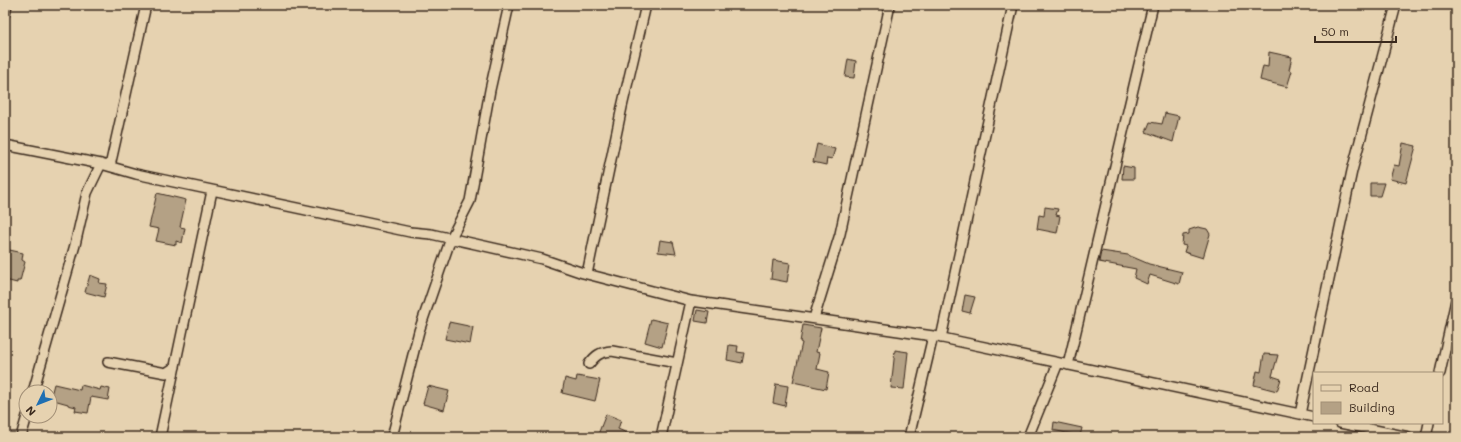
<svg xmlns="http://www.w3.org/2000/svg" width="1461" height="442" viewBox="0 0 1461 442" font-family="Mali,sans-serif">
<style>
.building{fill:#b4a185;stroke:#3b2a1e}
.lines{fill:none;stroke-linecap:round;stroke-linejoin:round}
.minor-casing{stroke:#3b2a1e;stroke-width:12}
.minor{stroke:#e6d2b0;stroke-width:9}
</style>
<rect width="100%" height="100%" fill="#e6d2b0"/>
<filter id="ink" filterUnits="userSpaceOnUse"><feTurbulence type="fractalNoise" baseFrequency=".025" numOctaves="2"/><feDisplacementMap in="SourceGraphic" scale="8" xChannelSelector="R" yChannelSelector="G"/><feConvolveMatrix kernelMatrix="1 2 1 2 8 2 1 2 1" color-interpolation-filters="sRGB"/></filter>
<g filter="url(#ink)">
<path class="building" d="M 1269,52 L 1292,57 L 1289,70 L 1292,71 L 1287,87 L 1260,80 L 1263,66 L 1268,67 Z
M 848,59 L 856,61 L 854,78 L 845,77 Z
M 1165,113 L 1179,116 L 1173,142 L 1146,132 L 1150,122 L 1162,124 Z
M 1403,143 L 1416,146 L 1406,183 L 1390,179 L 1394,165 L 1399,166 Z
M 817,144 L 835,149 L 832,159 L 827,158 L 826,165 L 813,162 Z
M 1123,166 L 1134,168 L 1134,179 L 1122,179 Z
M 1370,183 L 1384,183 L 1380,196 L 1370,196 Z
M 157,193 L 186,200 L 180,227 L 185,228 L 182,243 L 176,241 L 176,245 L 156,241 L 159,229 L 149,227 Z
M 1045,207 L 1058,209 L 1056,215 L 1060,216 L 1057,233 L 1037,229 L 1039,215 L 1044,216 Z
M 1198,227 L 1207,229 L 1210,234 L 1203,258 L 1184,252 L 1186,246 L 1182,245 L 1183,235 L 1189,234 L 1189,230 Z
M 660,240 L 673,242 L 676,254 L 658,252 Z
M 5,249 L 23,253 L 22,260 L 25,262 L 20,281 L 17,281 L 17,283 L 5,280 Z
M 1101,251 L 1128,255 L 1149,264 L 1182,272 L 1179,284 L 1150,275 L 1147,284 L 1134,278 L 1136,269 L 1099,262 Z
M 773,260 L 790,263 L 787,282 L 771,279 Z
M 90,275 L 100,279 L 99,283 L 107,284 L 104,297 L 85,292 Z
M 965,295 L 975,297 L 970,313 L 962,311 Z
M 697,310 L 709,312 L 707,323 L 695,321 Z
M 651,319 L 668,323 L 662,347 L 645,342 Z
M 449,322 L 473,327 L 470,344 L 445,339 Z
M 803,325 L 821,328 L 816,352 L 820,353 L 817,369 L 829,372 L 826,389 L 793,382 L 802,343 L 800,342 Z
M 729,345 L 738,346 L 737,352 L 744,353 L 742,363 L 727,360 Z
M 895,350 L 908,352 L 904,389 L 891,388 Z
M 1264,354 L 1278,355 L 1272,376 L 1281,379 L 1277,391 L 1254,385 L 1257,371 L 1261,372 Z
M 577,376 L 600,380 L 595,401 L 562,393 L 565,378 L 576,381 Z
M 54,384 L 80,390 L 81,385 L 100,390 L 101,387 L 110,389 L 108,400 L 91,397 L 88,413 L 75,411 L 76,407 L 68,405 L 68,404 L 50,399 Z
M 776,384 L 788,386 L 785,406 L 773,403 Z
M 428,386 L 449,391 L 444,410 L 423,404 Z
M 606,414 L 621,420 L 618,429 L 636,437 L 597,437 Z
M 1054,422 L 1082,428 L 1080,436 L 1053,430 Z"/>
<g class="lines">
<defs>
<path id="minor" d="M 5,13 L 7,5
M 5,145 L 101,164
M 110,166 L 146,5
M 587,274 L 622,107 L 646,5
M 814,318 L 840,234 L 890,5
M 941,338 L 1013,5
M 108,362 L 166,373 L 175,367
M 589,364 C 596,355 600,352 612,351 L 677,363
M 1068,365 L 1153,5
M 1440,373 L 1456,300
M 33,392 L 75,245 L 87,193 L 101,164 L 136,174 L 410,232 L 431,234 L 542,259 L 583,273 L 691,301 L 933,336 L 1314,417
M 1300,414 L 1352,171 L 1396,5
M 1340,423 L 1409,437
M 21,437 L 27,416
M 160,437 L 212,191
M 392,437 L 419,331 L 451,238 L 470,201 L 490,90 L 509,5
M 661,437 L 691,301
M 909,437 L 933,336
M 1028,437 L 1058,363
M 1426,437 L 1429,423"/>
</defs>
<use href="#minor" class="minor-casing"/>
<use href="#minor" class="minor"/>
</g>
</g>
<rect width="1461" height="442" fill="none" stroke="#e6d2b0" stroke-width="20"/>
<rect x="10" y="10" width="1441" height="422" fill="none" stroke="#3b2a1e" stroke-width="1.5" filter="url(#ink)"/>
<rect x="1313" y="372" width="130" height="52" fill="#e6d2b0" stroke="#a28f76"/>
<rect x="1321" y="385" width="20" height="6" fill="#e6d2b0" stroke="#a28f76"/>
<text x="1349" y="392" font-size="12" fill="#3b2a1e">Road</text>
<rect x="1321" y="402" width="20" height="12" fill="#b4a185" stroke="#a28f76"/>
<text x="1349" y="412" font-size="12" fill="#3b2a1e">Building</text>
<g transform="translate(38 404) rotate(227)"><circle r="19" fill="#e6d2b0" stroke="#a28f76"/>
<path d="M0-3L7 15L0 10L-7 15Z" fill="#1f6fb2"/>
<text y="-6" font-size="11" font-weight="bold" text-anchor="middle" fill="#3b2a1e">N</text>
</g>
<path d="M1315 36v6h81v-6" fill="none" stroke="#3b2a1e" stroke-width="2"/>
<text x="1321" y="36" font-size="12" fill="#3b2a1e" stroke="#e6d2b0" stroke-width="3" paint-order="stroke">50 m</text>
</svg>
